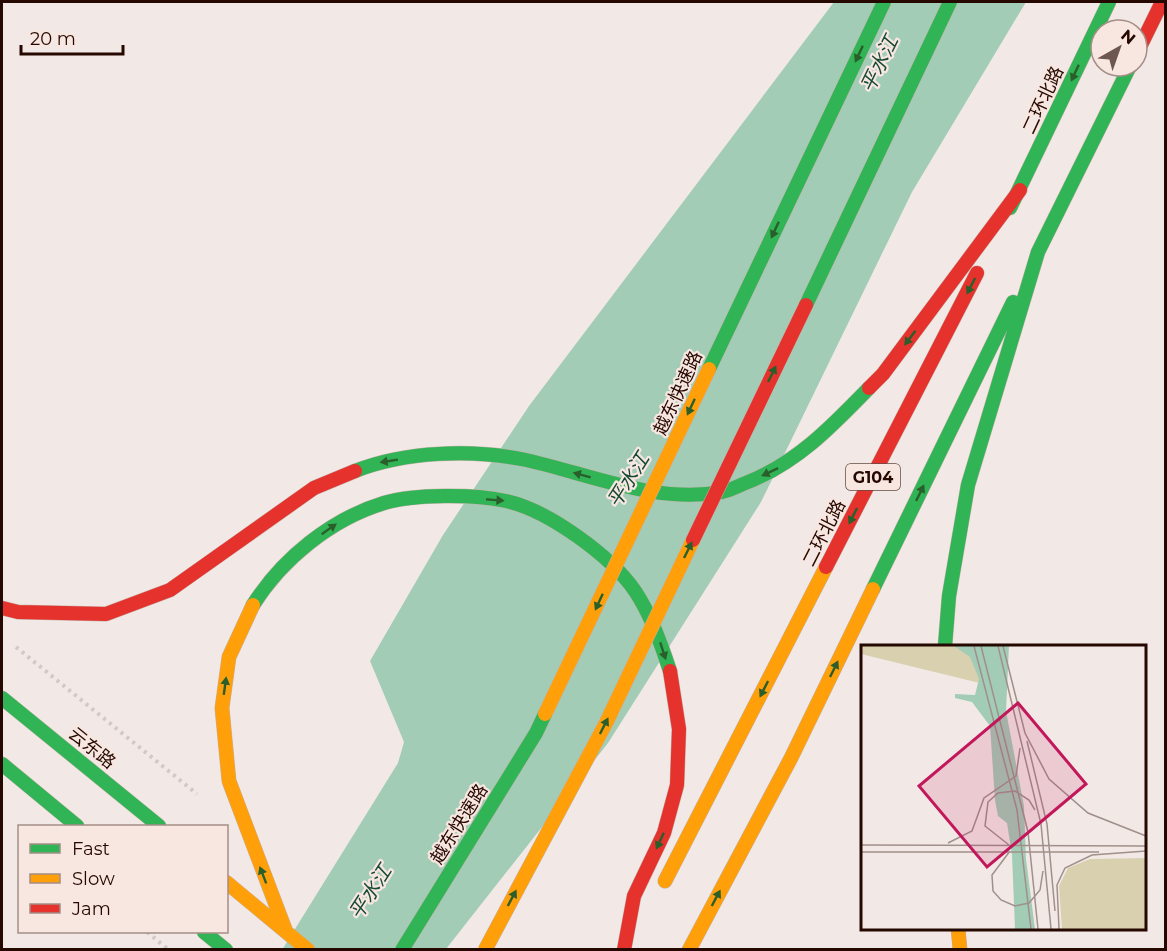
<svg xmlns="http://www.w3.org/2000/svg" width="1167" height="951" viewBox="0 0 1167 951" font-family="Montserrat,'Noto Sans SC',sans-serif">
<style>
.water{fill:#a2ccb6}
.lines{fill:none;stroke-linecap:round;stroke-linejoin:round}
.fast-casing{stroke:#c4b1aa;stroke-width:15}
.slow-casing{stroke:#c4b1aa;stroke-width:15}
.jam-casing{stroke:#c4b1aa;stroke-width:15}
.path{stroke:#cfcac8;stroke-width:4;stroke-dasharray:3 4.5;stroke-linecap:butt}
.fast{stroke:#30b455;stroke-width:14}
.slow{stroke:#ff9f0a;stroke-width:14}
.jam{stroke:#e5322d;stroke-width:14}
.fast-bridge-casing{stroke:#c4b1aa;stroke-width:15;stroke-linecap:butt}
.slow-bridge-casing{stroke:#c4b1aa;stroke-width:15;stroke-linecap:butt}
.jam-bridge-casing{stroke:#c4b1aa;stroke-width:15;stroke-linecap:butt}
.fast-bridge{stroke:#30b455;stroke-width:14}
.slow-bridge{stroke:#ff9f0a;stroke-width:14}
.jam-bridge{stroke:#e5322d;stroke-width:14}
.oneway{fill:#2a5e2b}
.labels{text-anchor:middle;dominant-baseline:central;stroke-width:4.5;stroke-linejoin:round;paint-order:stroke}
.shield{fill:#f8e6e0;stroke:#644b44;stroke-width:1.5}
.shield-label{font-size:16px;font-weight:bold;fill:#250901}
.street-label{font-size:18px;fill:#250901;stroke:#f8e6e0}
.water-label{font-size:20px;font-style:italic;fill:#164a35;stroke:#f8e6e0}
.inset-road{fill:none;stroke:#a08f8a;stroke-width:1.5}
.view{fill:#c2185b;fill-opacity:0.15;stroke:#c2185b;stroke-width:3}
.inset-edge{fill:none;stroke:#250901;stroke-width:3}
</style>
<rect width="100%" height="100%" fill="#f2e9e6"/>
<path class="water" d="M 834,2 L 1026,2 L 912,192 L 761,502 L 608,743 L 446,949 L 282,950 L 398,763 L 404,742 L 370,661 L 443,535 L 529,406 Z"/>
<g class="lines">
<defs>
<path id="fast" d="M 1010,208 L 1109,2
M 355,471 C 406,451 472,449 526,460 C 589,474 656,504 722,492 C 731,490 740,485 748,482 C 798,462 832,426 869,388
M 873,589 L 1013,302
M 253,605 C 282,559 331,519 384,503 C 414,494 475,494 506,501 C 548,510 611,556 635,591 C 651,615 661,644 670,671
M 945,646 L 949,596 L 968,485 L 1038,252 L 1130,66
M 2,698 L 159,826
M 2,764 L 77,826
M 204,932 L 226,950"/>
<path id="slow" d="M 253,605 L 229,657 L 222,708 L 229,781 L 285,929
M 665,881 L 826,567
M 226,882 L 308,950
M 958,928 L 960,950
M 689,950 L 791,758 L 873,589"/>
<path id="jam" d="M 1137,53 L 1162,2
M 869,388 L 883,374 L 1020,190
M 826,567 L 977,273
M 2,608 L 18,612 L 106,614 L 170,590 L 314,488 L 355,471
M 624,950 L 634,896 L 664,833 L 677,785 L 679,729 L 670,671"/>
</defs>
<use href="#fast" class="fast-casing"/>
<use href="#slow" class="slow-casing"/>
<use href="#jam" class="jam-casing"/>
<path class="path" d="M 16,647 L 197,794
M 147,932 L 169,950"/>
<use href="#fast" class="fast"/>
<use href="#slow" class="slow"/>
<use href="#jam" class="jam"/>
<defs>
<path id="fast-bridge" d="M 806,305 L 950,2
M 709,369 L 884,2
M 402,950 L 536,733 L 545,714"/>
<path id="slow-bridge" d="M 545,714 L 709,369
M 485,950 L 606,723 L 693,540"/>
<path id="jam-bridge" d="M 693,540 L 806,305"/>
</defs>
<use href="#fast-bridge" class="fast-bridge-casing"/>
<use href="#slow-bridge" class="slow-bridge-casing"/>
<use href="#jam-bridge" class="jam-bridge-casing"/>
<use href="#fast-bridge" class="fast-bridge"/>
<use href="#slow-bridge" class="slow-bridge"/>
<use href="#jam-bridge" class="jam-bridge"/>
</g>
<defs><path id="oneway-solid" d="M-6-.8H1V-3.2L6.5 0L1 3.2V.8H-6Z" transform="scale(1.5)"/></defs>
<g class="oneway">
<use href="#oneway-solid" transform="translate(859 54) rotate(115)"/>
<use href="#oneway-solid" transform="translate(1075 73) rotate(115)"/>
<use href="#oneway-solid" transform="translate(775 230) rotate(115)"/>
<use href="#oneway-solid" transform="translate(971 286) rotate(117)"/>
<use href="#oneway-solid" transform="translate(910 338) rotate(127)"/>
<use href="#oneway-solid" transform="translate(772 374) rotate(-64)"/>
<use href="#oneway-solid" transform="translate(691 407) rotate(115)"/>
<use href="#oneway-solid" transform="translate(389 461) rotate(171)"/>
<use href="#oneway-solid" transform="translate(770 472) rotate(155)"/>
<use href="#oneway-solid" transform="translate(582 475) rotate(-165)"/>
<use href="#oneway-solid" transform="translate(920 493) rotate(-64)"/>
<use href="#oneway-solid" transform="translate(495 500) rotate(4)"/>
<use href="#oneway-solid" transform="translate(853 516) rotate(117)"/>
<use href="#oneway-solid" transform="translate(329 529) rotate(-35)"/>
<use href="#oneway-solid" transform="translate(688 550) rotate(-64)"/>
<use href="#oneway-solid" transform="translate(599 602) rotate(115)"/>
<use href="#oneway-solid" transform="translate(663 651) rotate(72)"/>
<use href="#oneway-solid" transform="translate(834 669) rotate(-64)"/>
<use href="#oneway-solid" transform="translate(225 686) rotate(-82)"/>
<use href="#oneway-solid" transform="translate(764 689) rotate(117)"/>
<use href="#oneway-solid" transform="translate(604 726) rotate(-63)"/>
<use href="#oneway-solid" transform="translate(660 841) rotate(115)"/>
<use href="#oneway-solid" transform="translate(263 875) rotate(-111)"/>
<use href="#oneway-solid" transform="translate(512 898) rotate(-62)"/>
<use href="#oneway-solid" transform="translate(716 898) rotate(-62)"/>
</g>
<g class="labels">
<rect class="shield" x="846" y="464" width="54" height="26" rx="4.5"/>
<g class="shield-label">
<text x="873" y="477">G104</text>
</g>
<g class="street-label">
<text transform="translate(1043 100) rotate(-65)">二环北路</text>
<text transform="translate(678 393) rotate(-65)">越东快速路</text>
<text transform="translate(824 533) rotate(-63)">二环北路</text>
<text transform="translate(92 748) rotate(39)">云东路</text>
<text transform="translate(459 824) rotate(-58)">越东快速路</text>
</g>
<g class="water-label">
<text transform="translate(879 64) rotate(-64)">平水江</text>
<text transform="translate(628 480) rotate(-58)">平水江</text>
<text transform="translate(370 892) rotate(-57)">平水江</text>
</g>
</g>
<g transform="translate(861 645)">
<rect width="285" height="285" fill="#f2e9e6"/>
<path d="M 0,1 L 124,1 L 135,42 L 0,9 ZM 285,213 L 285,284 L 201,284 L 198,241 L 207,223 L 229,214 Z" fill="#d8d0ae"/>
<path d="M 93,1 L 148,1 L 145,66 L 163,161 L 165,214 L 174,284 L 154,284 L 151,210 L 146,178 L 137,171 L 134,155 L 129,81 L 111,57 L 94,53 L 94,49 L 114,50 L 118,34 L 109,12 Z" fill="#a2ccb6"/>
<path class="inset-road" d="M 113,1 L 156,165 L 170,284M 120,1 L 167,187 L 177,284M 137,1 L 180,179 L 190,284M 142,1 L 164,88 L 188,134 L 227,168 L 285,191M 166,96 L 186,179 L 194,266M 87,198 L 111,186 L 123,153 L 155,131 L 159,103M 0,200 L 285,201M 148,200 L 124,181 L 127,157 L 137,148 L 154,146 L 168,155 L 174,165M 149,206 L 131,230 L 132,246 L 140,255 L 154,261 L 168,258 L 179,245 L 182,226M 0,207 L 238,207M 198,284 L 196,240 L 204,223 L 231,210 L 285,206"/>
<path class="view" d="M 157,58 L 225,139 L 126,222 L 58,141 Z"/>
<rect width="285" height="285" class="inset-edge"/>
</g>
<rect width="1167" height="951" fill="none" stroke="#250901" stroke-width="6"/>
<rect x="18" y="825" width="210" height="108" fill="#f8e6e0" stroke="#a48e87" stroke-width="1.5"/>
<rect x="30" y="844" width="30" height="9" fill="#30b455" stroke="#a48e87" stroke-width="1.5"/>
<text x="72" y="855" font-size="18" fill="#250901">Fast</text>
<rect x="30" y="874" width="30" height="9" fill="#ff9f0a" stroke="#a48e87" stroke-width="1.5"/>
<text x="72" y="885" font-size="18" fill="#250901">Slow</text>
<rect x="30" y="904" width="30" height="9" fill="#e5322d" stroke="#a48e87" stroke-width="1.5"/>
<text x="72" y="915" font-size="18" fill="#250901">Jam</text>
<g transform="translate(1119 48) rotate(40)"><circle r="28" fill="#f8e6e0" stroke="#a48e87" stroke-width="1.5"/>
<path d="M0-4.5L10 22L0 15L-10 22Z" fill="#6d5751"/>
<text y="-9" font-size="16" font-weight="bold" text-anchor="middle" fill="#250901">N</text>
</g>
<path d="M21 45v9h102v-9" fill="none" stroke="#250901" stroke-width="3"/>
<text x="30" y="45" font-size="18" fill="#250901" stroke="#f8e6e0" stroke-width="4.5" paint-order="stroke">20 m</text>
</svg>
